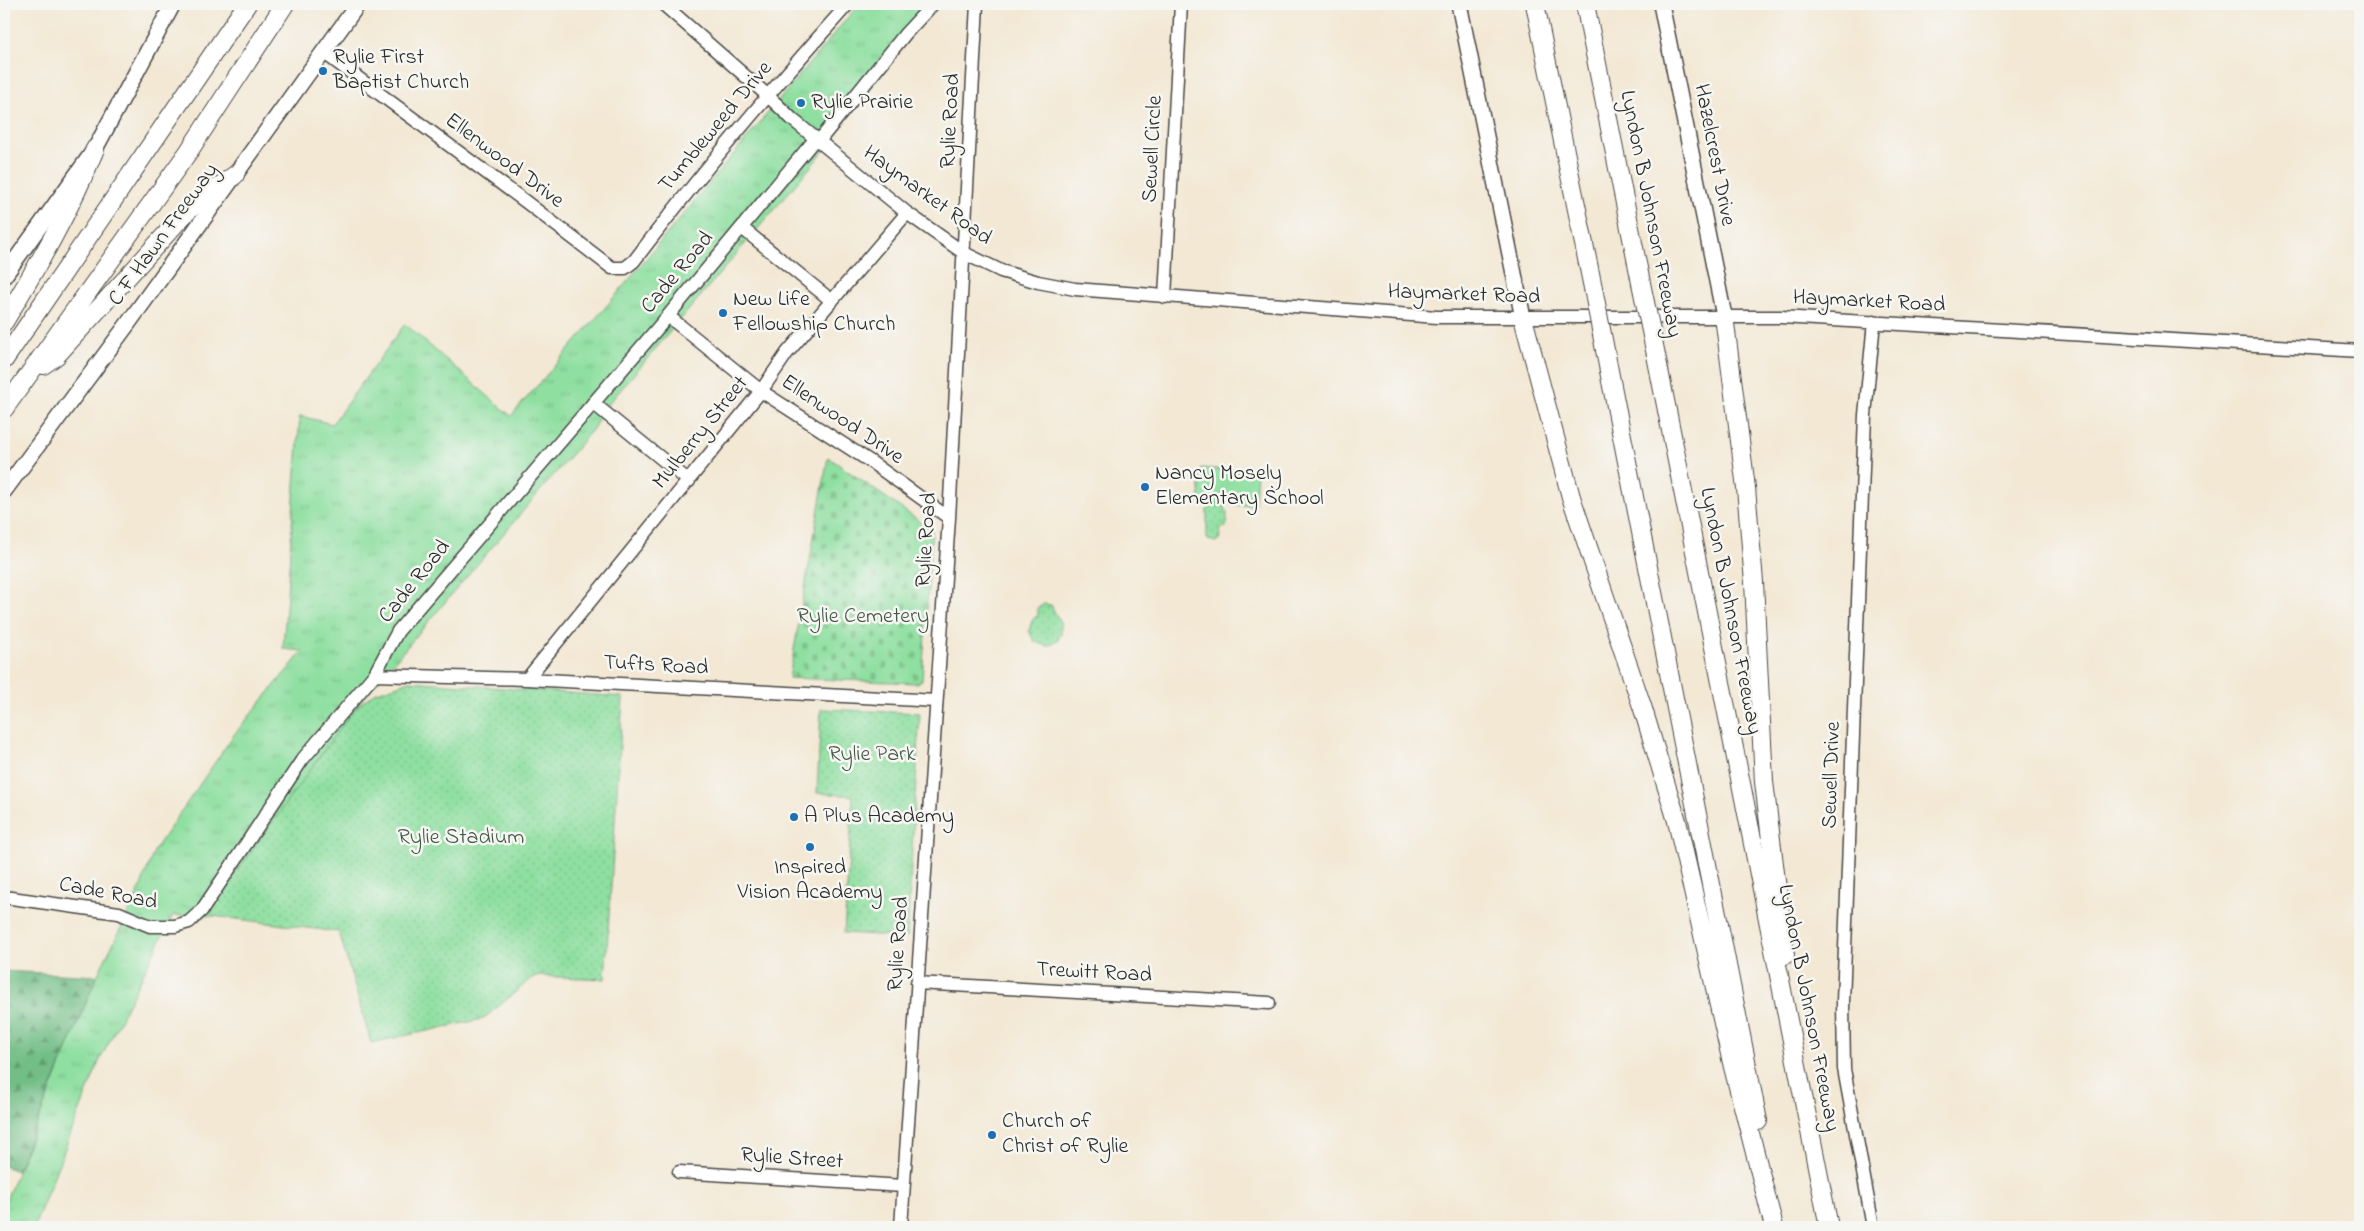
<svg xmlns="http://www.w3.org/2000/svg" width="2364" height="1231" viewBox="0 0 2364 1231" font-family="'Indie Flower',sans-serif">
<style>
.grass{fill:url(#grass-tufts);stroke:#5c8566}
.forest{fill:url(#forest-firs);stroke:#4e7458}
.cemetery{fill:url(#cemetery-stones);stroke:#5c8566}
.park{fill:url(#park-dots);stroke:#5c8566}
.pitch{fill:#8edfa0;stroke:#5c8566}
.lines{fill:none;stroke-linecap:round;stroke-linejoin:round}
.minor-casing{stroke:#494744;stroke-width:15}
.major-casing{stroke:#494744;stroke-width:18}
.highway-casing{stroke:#494744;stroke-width:20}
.minor{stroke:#fff;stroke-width:12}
.major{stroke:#fff;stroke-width:15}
.highway{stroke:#fff;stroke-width:18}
.highway-bridge-casing{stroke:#494744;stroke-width:20;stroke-linecap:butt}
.highway-bridge{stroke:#fff;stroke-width:18}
.poi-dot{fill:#1f6fb2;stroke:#f6f6f2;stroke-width:2}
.labels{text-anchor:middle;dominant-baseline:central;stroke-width:5;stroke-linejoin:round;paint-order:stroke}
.poi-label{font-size:22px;fill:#2b2b2b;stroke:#f6f6f2;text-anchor:start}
.street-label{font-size:22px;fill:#2b2b2b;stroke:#f6f6f2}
.park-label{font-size:22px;fill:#445848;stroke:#f6f6f2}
</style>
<defs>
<pattern id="grass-tufts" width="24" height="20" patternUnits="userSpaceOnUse" patternTransform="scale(1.25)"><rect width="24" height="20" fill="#8edfa0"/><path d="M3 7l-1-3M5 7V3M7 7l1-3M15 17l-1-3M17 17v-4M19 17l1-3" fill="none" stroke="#7bc08a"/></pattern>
<pattern id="forest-firs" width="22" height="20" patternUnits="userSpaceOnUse" patternTransform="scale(1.25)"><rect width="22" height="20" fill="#72be86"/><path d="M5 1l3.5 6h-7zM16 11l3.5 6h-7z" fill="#5e9b6e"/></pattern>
<pattern id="cemetery-stones" width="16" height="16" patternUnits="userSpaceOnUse" patternTransform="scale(1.25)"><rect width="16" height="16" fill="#8edfa0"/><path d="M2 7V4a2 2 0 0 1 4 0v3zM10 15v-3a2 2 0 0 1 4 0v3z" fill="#7bc08a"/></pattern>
<pattern id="park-dots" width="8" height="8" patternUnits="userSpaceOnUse" patternTransform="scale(1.25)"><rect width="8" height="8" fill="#8edfa0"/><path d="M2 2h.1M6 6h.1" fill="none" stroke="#7bc08a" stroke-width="1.8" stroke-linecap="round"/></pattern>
</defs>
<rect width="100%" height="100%" fill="#f6f6f2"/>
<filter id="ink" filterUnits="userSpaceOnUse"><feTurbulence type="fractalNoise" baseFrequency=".02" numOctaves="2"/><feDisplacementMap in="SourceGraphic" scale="10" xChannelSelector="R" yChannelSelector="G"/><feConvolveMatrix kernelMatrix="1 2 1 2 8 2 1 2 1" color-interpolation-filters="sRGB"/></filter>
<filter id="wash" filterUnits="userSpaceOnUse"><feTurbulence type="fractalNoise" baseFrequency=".0096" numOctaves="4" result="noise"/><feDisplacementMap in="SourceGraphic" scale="20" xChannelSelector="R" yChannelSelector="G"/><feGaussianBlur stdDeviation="1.12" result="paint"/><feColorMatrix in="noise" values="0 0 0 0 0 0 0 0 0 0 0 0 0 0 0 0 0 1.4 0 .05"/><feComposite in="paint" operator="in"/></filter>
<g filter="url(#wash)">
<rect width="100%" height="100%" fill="#f3e8d4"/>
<path class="grass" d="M 859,4 L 932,4 L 819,157 L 605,408 L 593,429 L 354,709 L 205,917 L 173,915 L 99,1062 L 34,1227 L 4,1227 L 4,1205 L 97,976 L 140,889 L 154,851 L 233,736 L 303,651 L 283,649 L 300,416 L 332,424 L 405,324 L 511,416 L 610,302 Z"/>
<path class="forest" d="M 4,971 L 97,976 L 17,1171 L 4,1166 Z"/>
<path class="cemetery" d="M 828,457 L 932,530 L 922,680 L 917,683 L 789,678 Z"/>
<path class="park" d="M 1213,505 L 1224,505 L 1227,514 L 1226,527 L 1221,528 L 1219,540 L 1215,542 L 1207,539 L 1207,510 Z
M 1044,604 L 1051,605 L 1061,624 L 1061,635 L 1058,637 L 1059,639 L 1048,646 L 1035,642 L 1029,631 L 1032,620 L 1038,615 L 1038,608 Z
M 410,681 L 623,697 L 605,979 L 535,976 L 483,1019 L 371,1043 L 339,932 L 205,915 L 354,709 L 374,693 Z
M 821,709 L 920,713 L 907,937 L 844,933 L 853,796 L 817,793 Z"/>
<path class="pitch" d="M 1201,468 L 1257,472 L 1255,506 L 1199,503 Z"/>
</g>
<g filter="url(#ink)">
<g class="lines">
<defs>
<path id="minor" d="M 663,4 L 767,95 L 793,120 L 907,213 L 964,253 L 1001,271 L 1038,282 L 1075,289 L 1437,317 L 1781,317 L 2360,351
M 323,52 L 526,202 L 612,268 L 625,268 L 634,261 C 702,171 774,87 848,4
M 819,141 L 906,33 L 933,4
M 742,228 L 832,301
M 1165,297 L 1181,4
M 668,316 L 761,391 L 871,462 L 949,518
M 593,403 L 689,481
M 374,675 L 527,679 L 936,701
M 527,679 L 761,391 L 787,353 L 907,213
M 4,897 L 119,913 L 150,926 L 175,926 L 189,922 L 202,910 L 302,760 L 374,675 L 398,631 L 668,316 L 816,138
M 917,983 L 1269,1003
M 679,1172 L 903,1186
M 901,1227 L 949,518 L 977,4
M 1873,1227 L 1844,1069 L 1843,1002 L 1865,415 L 1874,322"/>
<path id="major" d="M 1459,4 L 1523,318
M 1661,4 L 1724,316
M 4,276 L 95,149 L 173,4
M 4,491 L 127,325 L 358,4"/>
<path id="highway" d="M 1535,4 L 1593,288
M 1585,4 L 1641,283
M 1724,316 L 1746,488 L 1754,582 L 1764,782 L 1785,955
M 1523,318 L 1571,497 L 1643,709 L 1677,821 L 1733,1067 L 1774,1227
M 4,322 C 38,265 70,211 95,149
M 1656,355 L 1829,1227
M 4,360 L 247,4
M 43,365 L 56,356 L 178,221 L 193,206 L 235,175
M 1611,381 L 1758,1121
M 4,409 L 189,151 L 285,4"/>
</defs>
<use href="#minor" class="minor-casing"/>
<use href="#major" class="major-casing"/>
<use href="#highway" class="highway-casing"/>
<use href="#minor" class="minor"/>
<use href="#major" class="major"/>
<use href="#highway" class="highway"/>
<defs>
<path id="highway-bridge" d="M 1641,283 L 1656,355
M 1593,288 L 1611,381"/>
</defs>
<use href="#highway-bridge" class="highway-bridge-casing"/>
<use href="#highway-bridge" class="highway-bridge"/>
</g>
</g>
<g class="poi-dot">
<circle cx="323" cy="71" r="5"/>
<circle cx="801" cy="103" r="5"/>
<circle cx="723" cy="313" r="5"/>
<circle cx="1145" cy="487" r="5"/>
<circle cx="794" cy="817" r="5"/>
<circle cx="810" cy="847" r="5"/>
<circle cx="992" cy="1135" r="5"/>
</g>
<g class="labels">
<g class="poi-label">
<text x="333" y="58">Rylie First<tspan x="333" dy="25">Baptist Church</tspan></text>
<text x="811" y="103">Rylie Prairie</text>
<text x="733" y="300">New Life<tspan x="733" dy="25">Fellowship Church</tspan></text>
<text x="1155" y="474">Nancy Mosely<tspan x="1155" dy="25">Elementary School</tspan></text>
<text x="804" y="817">A Plus Academy</text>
<text x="810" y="868" text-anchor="middle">Inspired<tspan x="810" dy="25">Vision Academy</tspan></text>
<text x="1002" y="1122">Church of<tspan x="1002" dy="25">Christ of Rylie</tspan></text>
</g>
<g class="street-label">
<text transform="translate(951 121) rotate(-87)">Rylie Road</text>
<text transform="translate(716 127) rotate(-50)">Tumbleweed Drive</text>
<text transform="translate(1153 149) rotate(-87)">Sewell Circle</text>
<text transform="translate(1714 155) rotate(79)">Hazelcrest Drive</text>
<text transform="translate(504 161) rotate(37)">Ellenwood Drive</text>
<text transform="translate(927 196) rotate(36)">Haymarket Road</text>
<text transform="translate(1650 214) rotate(79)">Lyndon B Johnson Freeway</text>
<text transform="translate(164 235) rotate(-54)">C F Hawn Freeway</text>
<text transform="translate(678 273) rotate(-50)">Cade Road</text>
<text transform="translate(1464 295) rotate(2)">Haymarket Road</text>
<text transform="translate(1869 302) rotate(3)">Haymarket Road</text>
<text transform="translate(842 420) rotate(34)">Ellenwood Drive</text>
<text transform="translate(701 433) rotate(-51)">Mulberry Street</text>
<text transform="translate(927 540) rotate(-86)">Rylie Road</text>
<text transform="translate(415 582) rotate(-51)">Cade Road</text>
<text transform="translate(1730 611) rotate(79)">Lyndon B Johnson Freeway</text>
<text transform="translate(656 666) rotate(3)">Tufts Road</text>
<text transform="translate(1832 775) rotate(-88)">Sewell Drive</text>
<text transform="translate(108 894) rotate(11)">Cade Road</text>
<text transform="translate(899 944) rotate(-86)">Rylie Road</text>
<text transform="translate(1094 973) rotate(3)">Trewitt Road</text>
<text transform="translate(1808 1008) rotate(79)">Lyndon B Johnson Freeway</text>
<text transform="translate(792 1159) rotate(4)">Rylie Street</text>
</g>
<g class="park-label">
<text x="863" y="617">Rylie Cemetery</text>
<text x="872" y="755">Rylie Park</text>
<text x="461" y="838">Rylie Stadium</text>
</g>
</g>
<rect width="2364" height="1231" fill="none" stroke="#f6f6f2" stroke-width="20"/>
</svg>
